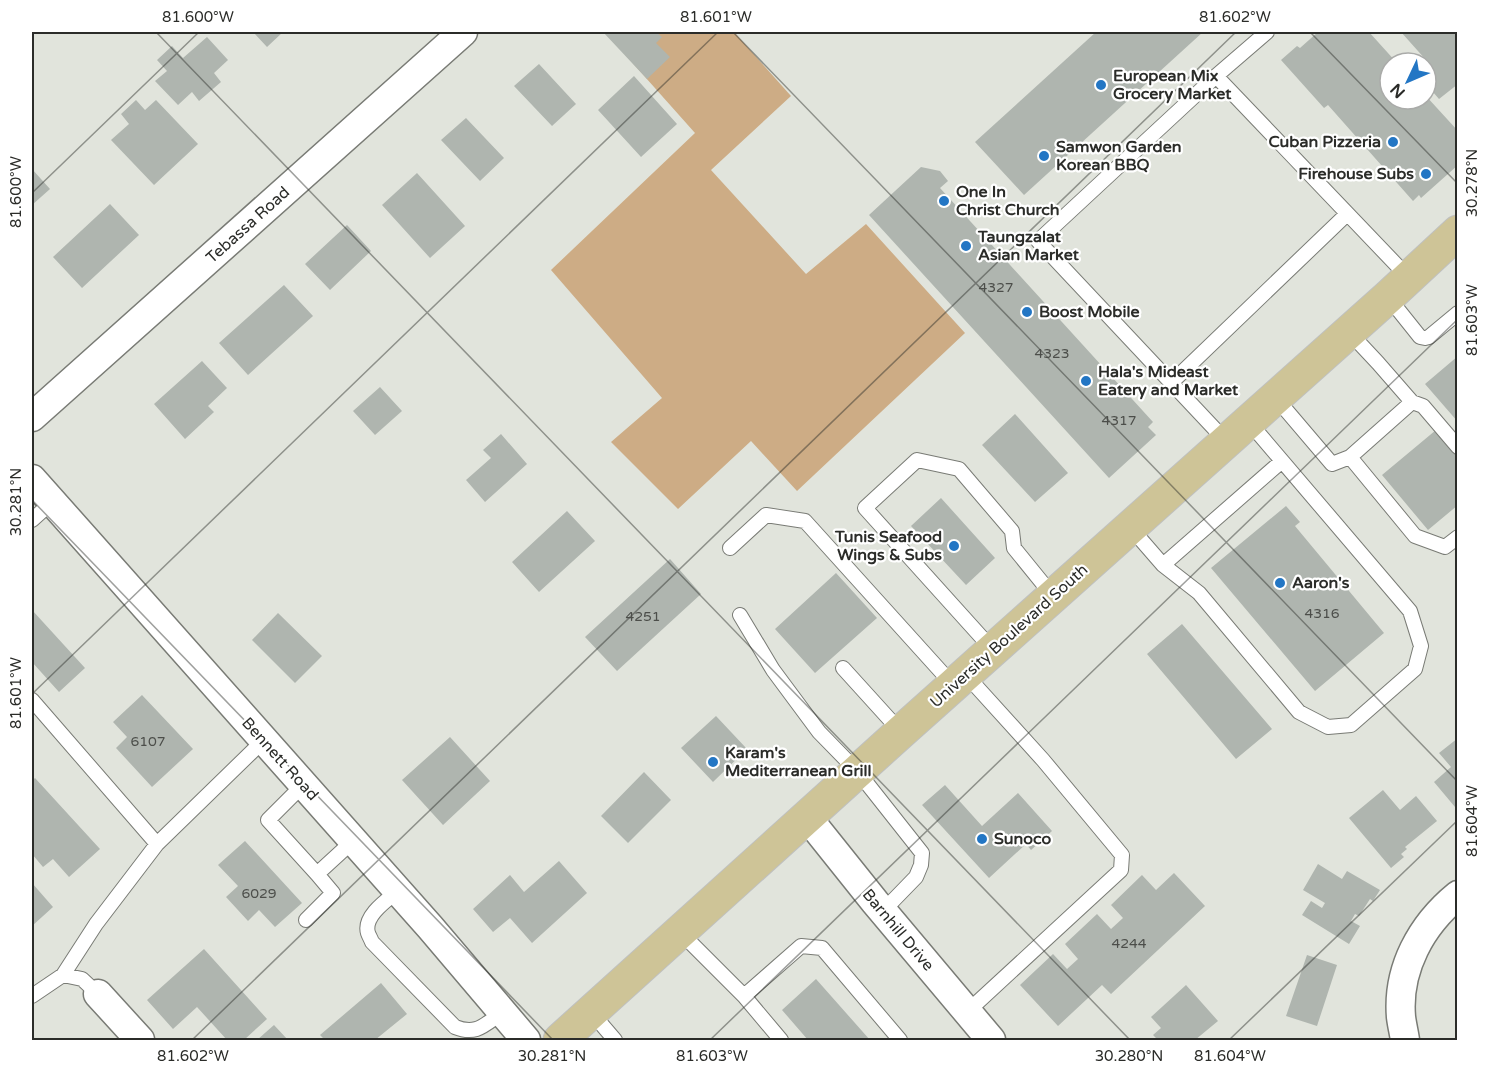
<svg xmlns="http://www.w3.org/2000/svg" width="1489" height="1072" viewBox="0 0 1489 1072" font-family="'Varela Round',sans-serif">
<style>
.forest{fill:#cdac85}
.building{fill:#afb5af}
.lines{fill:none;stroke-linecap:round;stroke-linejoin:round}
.service-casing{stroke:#797b75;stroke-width:16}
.minor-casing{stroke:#797b75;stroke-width:31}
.primary-casing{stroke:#bfc0bf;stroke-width:35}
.service{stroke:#fff;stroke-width:14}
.minor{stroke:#fff;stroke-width:28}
.primary{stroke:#cec497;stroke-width:33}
.ticks{fill:none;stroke:#2b2c29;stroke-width:1.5;stroke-opacity:0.45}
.poi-dot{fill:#2376c4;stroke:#fff;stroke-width:2}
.labels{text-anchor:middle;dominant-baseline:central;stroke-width:4.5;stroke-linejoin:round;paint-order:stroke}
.number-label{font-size:14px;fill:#4c4e4a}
.poi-label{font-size:16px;font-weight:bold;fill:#2b2c29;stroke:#fff;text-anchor:start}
.street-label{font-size:16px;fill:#2b2c29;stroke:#fff}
.neatline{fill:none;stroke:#2b2c29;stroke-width:2}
.ticks-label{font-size:15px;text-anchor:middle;fill:#2b2c29}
</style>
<rect width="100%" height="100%" fill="#e1e4dc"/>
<path class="forest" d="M 605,32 L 734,32 L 791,96 L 711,170 L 806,274 L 866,224 L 965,333 L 797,491 L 751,441 L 678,509 L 611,442 L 662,398 L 551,270 L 695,133 Z"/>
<path class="building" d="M 253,32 L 283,32 L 267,47 Z
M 603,32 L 656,32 L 662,37 L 656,43 L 670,57 L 647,79 Z
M 1096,32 L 1203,32 L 1024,195 L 975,142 Z
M 1318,32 L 1369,32 L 1397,63 L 1390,63 L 1390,99 L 1426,99 L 1426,96 L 1458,131 L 1458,165 L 1421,198 L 1419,195 L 1413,201 L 1328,105 L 1324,108 L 1281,60 L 1297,46 L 1300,48 Z
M 1401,32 L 1458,32 L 1458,84 L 1439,99 L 1426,84 L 1426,63 L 1423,63 L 1426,60 Z
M 207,37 L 228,60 L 214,73 L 221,82 L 199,101 L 192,92 L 178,105 L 155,81 L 167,71 L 157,60 L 172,46 L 183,58 Z
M 539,64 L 576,104 L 552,126 L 514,86 Z
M 634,76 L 677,124 L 641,157 L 598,110 Z
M 136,100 L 145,110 L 156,100 L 198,144 L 154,185 L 111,140 L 129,124 L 121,114 Z
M 466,118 L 504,158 L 480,181 L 441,140 Z
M 921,167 L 940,171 L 948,181 L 940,188 L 1153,422 L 1148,427 L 1156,435 L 1109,478 L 869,215 Z
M 32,169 L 50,189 L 32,205 Z
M 417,173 L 465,226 L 430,258 L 382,205 Z
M 110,204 L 139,235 L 82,288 L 53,257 Z
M 347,225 L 371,251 L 330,290 L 305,264 Z
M 284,285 L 313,316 L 248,375 L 219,343 Z
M 1458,356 L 1458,422 L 1425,384 Z
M 202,361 L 227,388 L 208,406 L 214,412 L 185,439 L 154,404 Z
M 380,387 L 402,411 L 375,435 L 353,411 Z
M 1015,414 L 1068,473 L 1035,502 L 982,445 Z
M 1436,430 L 1458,455 L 1458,505 L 1428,530 L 1382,475 Z
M 501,434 L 527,464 L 485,502 L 466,480 L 491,458 L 483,450 Z
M 941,498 L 995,558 L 966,585 L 911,526 Z
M 1286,506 L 1300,522 L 1295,526 L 1384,633 L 1315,691 L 1211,568 Z
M 567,511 L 595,541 L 539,592 L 512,562 Z
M 670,559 L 701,594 L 617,671 L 585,637 Z
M 836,573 L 877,618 L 815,673 L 775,629 Z
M 32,610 L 85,668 L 59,692 L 32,662 Z
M 278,613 L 322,656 L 295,683 L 252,640 Z
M 1182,624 L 1272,729 L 1236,759 L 1147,654 Z
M 142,695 L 193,749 L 152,787 L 116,748 L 127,737 L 113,722 Z
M 716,716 L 747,749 L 713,782 L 681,748 Z
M 450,737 L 490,781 L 443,825 L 402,780 Z
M 1458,738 L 1458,805 L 1455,807 L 1434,782 L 1451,767 L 1439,753 Z
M 644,772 L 671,800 L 628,843 L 601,816 Z
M 35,778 L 100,849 L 69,877 L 53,859 L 43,867 L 32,854 L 32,781 Z
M 945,785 L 982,826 L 1018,793 L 1052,831 L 1031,850 L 1026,844 L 989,878 L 922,805 Z
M 1383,790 L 1400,810 L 1416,796 L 1437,821 L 1405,847 L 1407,849 L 1401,854 L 1404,857 L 1391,868 L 1349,818 Z
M 245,841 L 302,903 L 275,927 L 259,910 L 248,921 L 226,897 L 238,886 L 218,865 Z
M 559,861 L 587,893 L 532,943 L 510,918 L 493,932 L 473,909 L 510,875 L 524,892 Z
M 1318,864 L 1342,879 L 1347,871 L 1380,890 L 1373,901 L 1370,899 L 1359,916 L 1355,914 L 1351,921 L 1360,926 L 1349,944 L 1302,915 L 1311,901 L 1322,908 L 1325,903 L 1303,890 Z
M 1174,873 L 1205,906 L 1111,994 L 1102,985 L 1058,1026 L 1020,985 L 1053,954 L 1067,969 L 1078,959 L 1065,944 L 1097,914 L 1111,929 L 1123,918 L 1111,905 L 1142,875 L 1156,890 Z
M 32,883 L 53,907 L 32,926 Z
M 204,949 L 267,1019 L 244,1040 L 227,1040 L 197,1007 L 173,1029 L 147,1000 Z
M 1307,955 L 1337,965 L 1317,1026 L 1286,1016 Z
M 816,979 L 870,1040 L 808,1040 L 782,1010 Z
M 381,983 L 407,1014 L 375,1040 L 325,1040 L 320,1035 Z
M 1186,985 L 1218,1021 L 1195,1040 L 1158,1040 L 1153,1035 L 1161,1028 L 1151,1017 Z
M 274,1025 L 288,1040 L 257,1040 Z"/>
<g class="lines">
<defs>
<path id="service" d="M 1216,76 L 1408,277
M 1388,297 L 1420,337 L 1425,338 L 1429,337 L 1458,313
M 1349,332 L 1378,363 L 1412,402 L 1423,406 L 1458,447
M 1172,382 L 1347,214
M 1275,397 L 1332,464 L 1350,457 L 1412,402
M 1226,441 L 1038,241 L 1216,76 L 1267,32
M 1350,457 L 1415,536 L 1445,547 L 1458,537
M 32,520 L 52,502
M 1130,527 L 1163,565 L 1199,593 L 1299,712 L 1328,727 L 1351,725 L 1415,669 L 1421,646 L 1410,611 L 1248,421
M 730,548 L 766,515 L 805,521 L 954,686
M 1163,565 L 1282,461
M 740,615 L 773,670 L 819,732 L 858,772 L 922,853 L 921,865 L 916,877 L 883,911
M 993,650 L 865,508 L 917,460 L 959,469 L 1012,531 L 1014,548 L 1053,596
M 843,668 L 901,732
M 966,675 L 1043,760 L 1122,855 L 1121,870 L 967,1012
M 32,700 L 157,844 L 96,924 L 63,975
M 303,785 L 268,820 L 317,874 L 353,841
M 157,844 L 264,740
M 398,891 C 387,900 363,916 368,933 C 369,936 371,939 372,942 L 455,1027 C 477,1036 485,1024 503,1012
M 306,920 L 333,893 L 317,874
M 680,932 L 744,996 L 781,1040
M 32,996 L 63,975 L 82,979 L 98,994
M 744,996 L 801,946 L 822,948 L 900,1040
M 591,1012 L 615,1040"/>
<path id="minor" d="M 32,417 L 463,32
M 32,479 L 430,927 L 526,1040
M 807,817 L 875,902 L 991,1040
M 98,994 L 140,1040
M 1405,1040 C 1404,1033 1402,1025 1401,1017 C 1397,969 1421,925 1458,895"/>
<path id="primary" d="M 560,1040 L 901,732 L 1388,297 L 1458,232"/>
</defs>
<use href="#service" class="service-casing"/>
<use href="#minor" class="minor-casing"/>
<use href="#primary" class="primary-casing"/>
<use href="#service" class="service"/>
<use href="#minor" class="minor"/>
<use href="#primary" class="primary"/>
</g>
<path class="ticks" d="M 156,32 L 1130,1040M 733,32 L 1458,782M 1310,32 L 1458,184M 32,193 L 199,32M 32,500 L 553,1040M 32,694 L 718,32M 192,1040 L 1236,32M 710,1040 L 1458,319M 1229,1040 L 1458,820"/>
<g class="poi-dot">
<circle cx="1101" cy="85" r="6"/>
<circle cx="1393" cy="142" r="6"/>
<circle cx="1044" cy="156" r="6"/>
<circle cx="1426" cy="174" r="6"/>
<circle cx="944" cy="201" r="6"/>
<circle cx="966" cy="246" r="6"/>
<circle cx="1027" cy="312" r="6"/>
<circle cx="1086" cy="381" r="6"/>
<circle cx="954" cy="546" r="6"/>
<circle cx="1280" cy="583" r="6"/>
<circle cx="713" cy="762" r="6"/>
<circle cx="982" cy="839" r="6"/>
</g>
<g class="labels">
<g class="number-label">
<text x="996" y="287">4327</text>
<text x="1052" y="353">4323</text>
<text x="1119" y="420">4317</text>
<text x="1322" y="613">4316</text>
<text x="643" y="616">4251</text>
<text x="148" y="741">6107</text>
<text x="259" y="893">6029</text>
<text x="1129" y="943">4244</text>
</g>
<g class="poi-label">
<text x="1113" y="76">European Mix<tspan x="1113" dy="18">Grocery Market</tspan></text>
<text x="1381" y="142" text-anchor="end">Cuban Pizzeria</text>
<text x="1056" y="147">Samwon Garden<tspan x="1056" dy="18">Korean BBQ</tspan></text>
<text x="1414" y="174" text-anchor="end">Firehouse Subs</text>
<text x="956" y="192">One In<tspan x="956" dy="18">Christ Church</tspan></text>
<text x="978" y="237">Taungzalat<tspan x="978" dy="18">Asian Market</tspan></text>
<text x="1039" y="312">Boost Mobile</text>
<text x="1098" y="372">Hala's Mideast<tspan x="1098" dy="18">Eatery and Market</tspan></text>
<text x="942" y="537" text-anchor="end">Tunis Seafood<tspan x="942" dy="18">Wings &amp; Subs</tspan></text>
<text x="1292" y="583">Aaron's</text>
<text x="725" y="753">Karam's<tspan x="725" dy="18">Mediterranean Grill</tspan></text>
<text x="994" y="839">Sunoco</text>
</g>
<g class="street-label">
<text transform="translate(248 225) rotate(-42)">Tebassa Road</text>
<text transform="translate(1009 636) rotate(-42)">University Boulevard South</text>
<text transform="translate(280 759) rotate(48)">Bennett Road</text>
<text transform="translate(898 930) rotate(50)">Barnhill Drive</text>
</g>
</g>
<rect width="1489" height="1072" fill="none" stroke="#ffffff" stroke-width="66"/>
<g transform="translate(1408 81) rotate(226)"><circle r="28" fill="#ffffff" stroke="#aaaba9" stroke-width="1.5"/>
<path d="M0-4.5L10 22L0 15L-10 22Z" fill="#2376c4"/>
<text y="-9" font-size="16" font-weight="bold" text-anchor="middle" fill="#2b2c29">N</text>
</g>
<rect x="33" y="33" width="1423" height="1006" class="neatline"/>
<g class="ticks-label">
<text x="198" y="22">81.600°W</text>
<text x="716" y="22">81.601°W</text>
<text x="1235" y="22">81.602°W</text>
<text transform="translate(1472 183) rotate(-90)" y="5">30.278°N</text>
<text transform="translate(16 192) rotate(-90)" y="5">81.600°W</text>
<text transform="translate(1472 320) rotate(-90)" y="5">81.603°W</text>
<text transform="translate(16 502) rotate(-90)" y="5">30.281°N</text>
<text transform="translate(16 693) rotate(-90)" y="5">81.601°W</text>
<text transform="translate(1472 821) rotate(-90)" y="5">81.604°W</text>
<text x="193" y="1061">81.602°W</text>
<text x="552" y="1061">30.281°N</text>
<text x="712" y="1061">81.603°W</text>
<text x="1129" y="1061">30.280°N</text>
<text x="1230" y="1061">81.604°W</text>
</g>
</svg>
